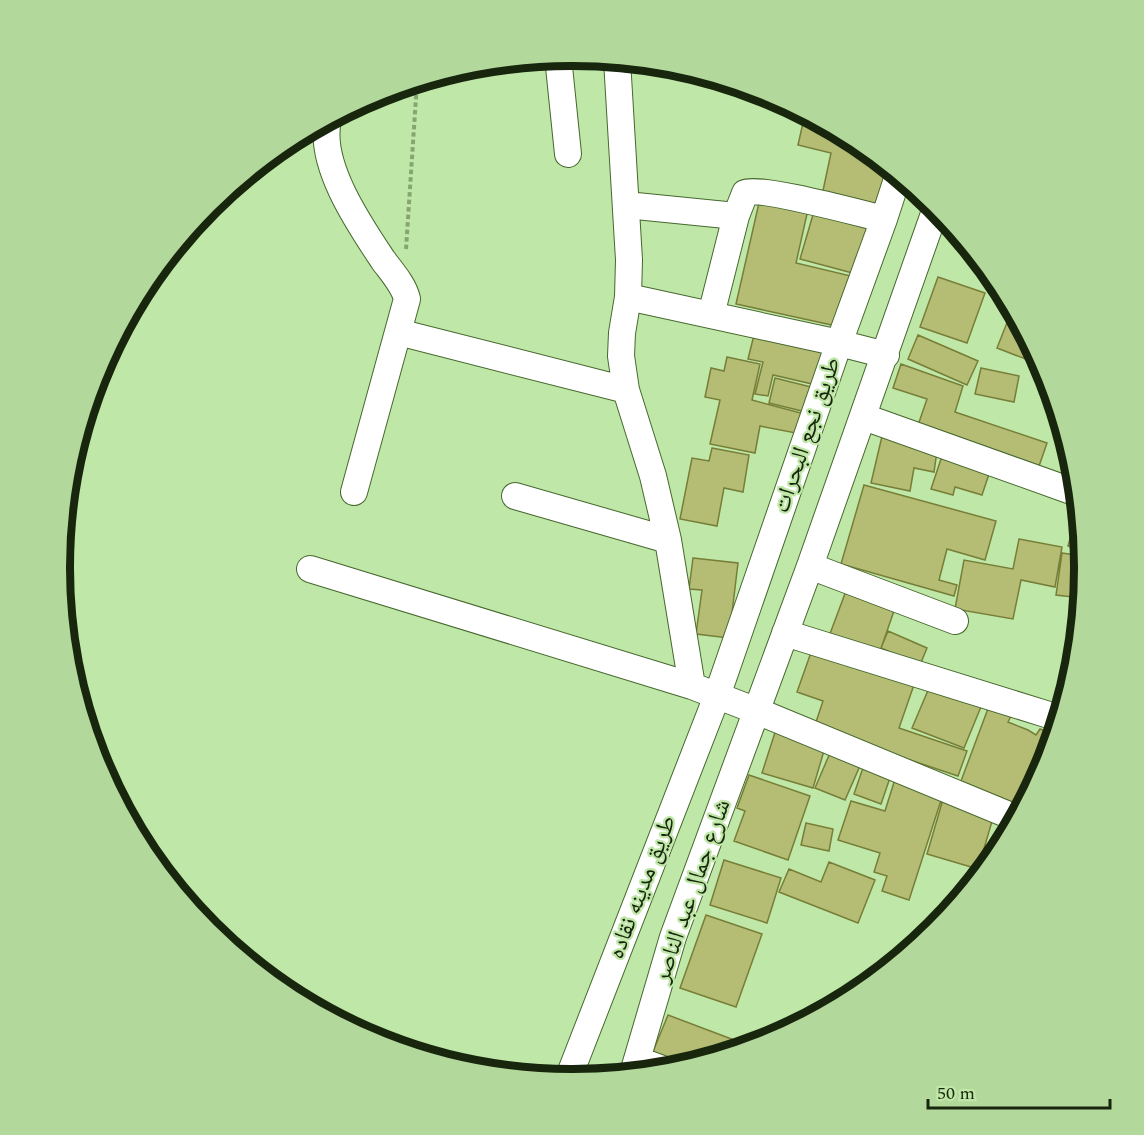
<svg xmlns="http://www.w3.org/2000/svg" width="1144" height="1135" viewBox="0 0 1144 1135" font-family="Spectral,'Noto Naskh Arabic',serif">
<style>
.building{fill:#b5bd75;stroke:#777e37;stroke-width:1.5}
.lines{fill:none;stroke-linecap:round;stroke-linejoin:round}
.minor-casing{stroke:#46682e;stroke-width:28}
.path{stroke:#86a572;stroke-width:4;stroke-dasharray:4.5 3;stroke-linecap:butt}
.minor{stroke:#fff;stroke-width:26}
.labels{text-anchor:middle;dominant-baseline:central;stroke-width:4.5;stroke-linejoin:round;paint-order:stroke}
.street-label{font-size:24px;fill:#18260e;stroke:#bfe7a7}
.rim{fill:none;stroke:#18260e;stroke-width:8}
</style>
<rect width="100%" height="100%" fill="#bfe7a7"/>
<path class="building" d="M 805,114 L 857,142 L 892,171 L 882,214 L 821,200 L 831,153 L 798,145 Z
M 761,194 L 809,205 L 796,263 L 855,277 L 841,327 L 736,304 Z
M 815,208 L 878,223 L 860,275 L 800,259 Z
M 938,277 L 985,293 L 967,343 L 920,327 Z
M 1012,310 L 1038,358 L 1036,363 L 997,348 Z
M 755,331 L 830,346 L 821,386 L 773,375 L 768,396 L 755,394 L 763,362 L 748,359 Z
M 918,335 L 978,361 L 967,385 L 908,359 Z
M 727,357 L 760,364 L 752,400 L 808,415 L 801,434 L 760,426 L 755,453 L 710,444 L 720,400 L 705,397 L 711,368 L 724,371 Z
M 901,364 L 963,386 L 955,412 L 1047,443 L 1037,472 L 916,431 L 927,399 L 893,388 Z
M 981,368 L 1019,376 L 1014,402 L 975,394 Z
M 775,378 L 819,389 L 810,413 L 769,403 Z
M 883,432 L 937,451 L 934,472 L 914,468 L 910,491 L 871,483 Z
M 712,448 L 749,455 L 743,492 L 724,488 L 717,526 L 680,519 L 692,458 L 709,461 Z
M 944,450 L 992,465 L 982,495 L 955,487 L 953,495 L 931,489 Z
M 864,485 L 996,521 L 985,560 L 947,549 L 939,580 L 957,585 L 954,596 L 841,564 Z
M 1078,510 L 1082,550 L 1068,546 Z
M 1019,539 L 1062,547 L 1055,587 L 1021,580 L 1013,619 L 955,609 L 964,560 L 1013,569 Z
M 1062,553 L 1083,556 L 1084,568 L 1081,598 L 1056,595 Z
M 693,558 L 738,563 L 729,638 L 696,634 L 702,590 L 689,589 Z
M 846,591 L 895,608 L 878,657 L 828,639 Z
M 888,631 L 927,648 L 920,665 L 881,648 Z
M 814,644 L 916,679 L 899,728 L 967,751 L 958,776 L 814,728 L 823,701 L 797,692 Z
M 932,681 L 983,702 L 964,748 L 912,728 Z
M 989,706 L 1012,714 L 1008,722 L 1028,730 L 1036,735 L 1040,729 L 1054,734 L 1045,764 L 1022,806 L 961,781 Z
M 778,723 L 826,744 L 813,788 L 762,773 Z
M 833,746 L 863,759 L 845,800 L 815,788 Z
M 866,759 L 893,769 L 881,804 L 854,794 Z
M 749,775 L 810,796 L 788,860 L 734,841 L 745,811 L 737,808 Z
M 896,776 L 944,791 L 909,900 L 882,891 L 887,876 L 874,872 L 880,853 L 838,840 L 851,801 L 885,811 Z
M 944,796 L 995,811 L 978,869 L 927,854 Z
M 806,823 L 833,829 L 829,851 L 801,845 Z
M 724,860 L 781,878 L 767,923 L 710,905 Z
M 829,862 L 875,880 L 858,923 L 779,892 L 789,869 L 821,882 Z
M 706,915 L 762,934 L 736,1007 L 680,988 Z
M 668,1015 L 750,1046 L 683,1066 L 652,1054 Z"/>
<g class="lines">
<defs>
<path id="minor" d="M 558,57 L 568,154
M 617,60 L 629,260 L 628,297 L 622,333 L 621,356 L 626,390 L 653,476 L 668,540 L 692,686
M 328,120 C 318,164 359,224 383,260 C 391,271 404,285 407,299 L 354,492
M 626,205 L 736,216
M 628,297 L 839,343 L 886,355
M 711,315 L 736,216 L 745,193 C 760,186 862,214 884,219
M 398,332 L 626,390
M 864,417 L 1077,493
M 515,496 L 668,540
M 810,566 L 955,621
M 310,569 L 692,686 L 757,711 L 1016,818
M 785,633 L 1049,715
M 638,1060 L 665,1070
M 633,1073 L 673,937 L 810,566 L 936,208
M 568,1079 L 717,696 L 839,343 L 884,219 L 898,176"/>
</defs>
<use href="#minor" class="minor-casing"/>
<path class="path" d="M 406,249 L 417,82"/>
<use href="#minor" class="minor"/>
</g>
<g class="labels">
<g class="street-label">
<text transform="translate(807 435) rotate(-71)">طريق نجع البحرات</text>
<text transform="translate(642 887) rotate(-69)">طريق مدينه نقاده</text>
<text transform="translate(692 891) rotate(-71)">شارع جمال عبد الناصر</text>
</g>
</g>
<path d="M0 0H1144V1135H0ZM571 66H573A501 501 0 0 1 1074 567V568A501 501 0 0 1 573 1069H571A501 501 0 0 1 70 568V567A501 501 0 0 1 571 66Z" fill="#b2d89b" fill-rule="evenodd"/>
<path class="rim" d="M571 66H573A501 501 0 0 1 1074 567V568A501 501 0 0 1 573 1069H571A501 501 0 0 1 70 568V567A501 501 0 0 1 571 66Z"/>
<path d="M928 1099v9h182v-9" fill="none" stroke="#18260e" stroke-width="3"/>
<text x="937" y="1099" font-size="18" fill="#18260e" stroke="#bfe7a7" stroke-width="4.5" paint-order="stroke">50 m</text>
</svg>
